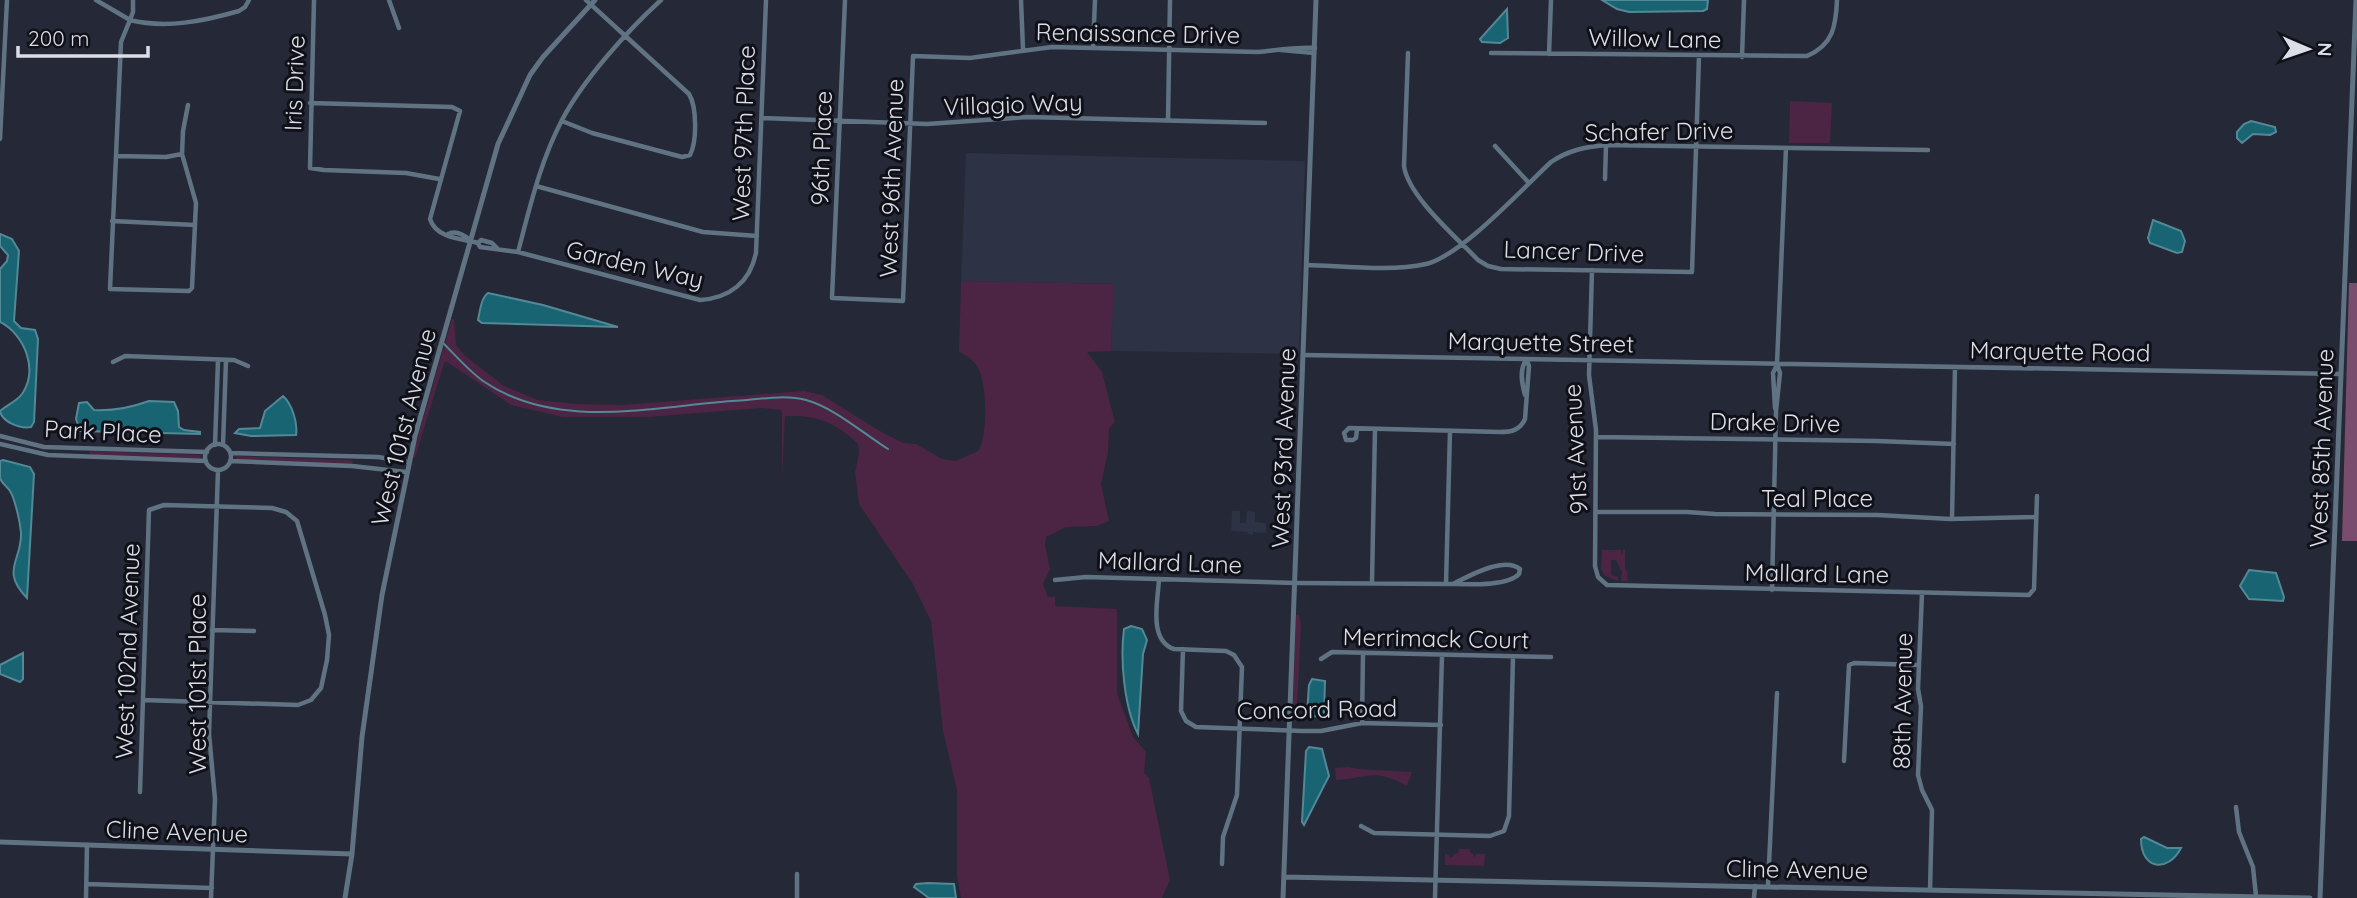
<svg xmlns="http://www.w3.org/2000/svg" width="2357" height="898" viewBox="0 0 2357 898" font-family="Quicksand,sans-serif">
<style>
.built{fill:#2d3244}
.green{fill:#4b2543}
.forest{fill:#784d6d}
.water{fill:#196473;stroke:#538896;stroke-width:2}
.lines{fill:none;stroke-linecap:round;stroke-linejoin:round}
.stream{stroke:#538896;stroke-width:2}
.minor{stroke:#607383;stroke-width:4.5}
.tertiary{stroke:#607383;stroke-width:5}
.labels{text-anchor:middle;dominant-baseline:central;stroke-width:6;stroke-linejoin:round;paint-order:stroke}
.street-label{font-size:24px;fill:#dbdde7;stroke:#101118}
</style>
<rect width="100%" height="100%" fill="#252836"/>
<path class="built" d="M 966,153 L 1305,161 L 1299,354 L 1111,351 L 1113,284 L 961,281 Z
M 1232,511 L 1240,511 L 1240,523 L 1246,523 L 1247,511 L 1255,512 L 1255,522 L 1266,523 L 1266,533 L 1253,532 L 1253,535 L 1248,534 L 1247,532 L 1231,531 Z"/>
<path class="green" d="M 1790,101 L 1832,103 L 1830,143 L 1789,143 Z
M 961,281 L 1114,284 L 1111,351 L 1087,352 L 1102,372 L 1115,422 L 1109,428 L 1108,452 L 1101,484 L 1109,521 L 1097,526 L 1066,527 L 1046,537 L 1045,545 L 1050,569 L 1043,584 L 1048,597 L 1055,597 L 1055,606 L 1117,609 L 1117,693 L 1133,737 L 1146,752 L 1144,773 L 1149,778 L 1170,880 L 1162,898 L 961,898 L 957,876 L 957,790 L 943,731 L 931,621 L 913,584 L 859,504 L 855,472 L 859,453 L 858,444 C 835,422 817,415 785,416 L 782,476 L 782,410 L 761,408 L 648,417 L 562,417 L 511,405 L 447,362 L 444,363 L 415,458 L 412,457 L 452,319 L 454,319 L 456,345 L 464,355 L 504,386 L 538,400 L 577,404 L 622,405 L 804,391 L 822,395 L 878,430 L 903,443 L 916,444 L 942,459 L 956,461 L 978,451 C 988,436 987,387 979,370 C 975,361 968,356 959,352 Z
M 91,451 L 201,455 L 200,459 L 90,455 L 89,452 Z
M 236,456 L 351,460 L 353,462 L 351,464 L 236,460 Z
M 1602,550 L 1621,550 L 1622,555 L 1623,550 L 1625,550 L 1625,570 L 1627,571 L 1628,581 L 1621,581 L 1622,572 L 1616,560 L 1611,560 L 1611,575 L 1618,577 L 1618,581 L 1605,576 L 1601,569 Z
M 1296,615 L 1299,615 L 1301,625 L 1296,725 L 1293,705 Z
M 1348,767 C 1365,771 1392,770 1412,772 L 1407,786 C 1372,767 1368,779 1336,780 L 1335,768 Z
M 1459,849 L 1470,849 L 1470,853 L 1473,854 L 1474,858 L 1476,854 L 1485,854 L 1484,866 L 1445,865 L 1445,854 L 1449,855 L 1450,857 L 1454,856 L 1454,854 L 1458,853 Z"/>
<path class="forest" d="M 2349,283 L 2357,283 L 2357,541 L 2342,541 Z"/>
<path class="water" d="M 1602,0 L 1708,0 L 1707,9 L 1703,11 L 1629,12 L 1617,9 Z
M 1507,9 L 1508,38 L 1500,43 L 1482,42 L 1480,39 Z
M 2251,121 L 2275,127 L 2276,132 L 2270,135 L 2253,134 L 2242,143 L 2237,138 L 2237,132 L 2244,124 Z
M 2153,220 L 2181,231 L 2185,241 L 2182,252 L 2177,253 L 2150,243 L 2148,238 Z
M 0,234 L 12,239 L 19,251 L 14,321 L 21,328 L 35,330 L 38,339 L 34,422 L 31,427 C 20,429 2,422 0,411 C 7,405 17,401 22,394 C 39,369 24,334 0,322 L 0,269 L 7,261 L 8,255 L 0,246 Z
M 488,293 L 543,305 L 618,327 L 482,323 L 478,320 C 480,311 481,298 488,293 Z
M 283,396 C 292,404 298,423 296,435 L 251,436 L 235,433 L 239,429 L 260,428 L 265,411 Z
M 149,401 L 174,402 L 178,411 L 179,427 L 184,430 L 200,432 L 200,434 L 80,431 L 76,419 L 79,403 L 87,402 L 94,410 C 114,411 130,408 149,401 Z
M 3,460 L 30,467 L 34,474 L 27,598 C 0,570 22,561 21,533 C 20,522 15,499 10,491 C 7,487 1,482 0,478 C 0,473 0,466 0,461 Z
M 2249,570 L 2276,573 L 2284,597 L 2283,601 L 2249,599 L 2240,586 Z
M 1131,626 L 1142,629 L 1147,640 L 1143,654 L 1138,734 C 1124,707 1120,659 1124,629 Z
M 23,653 L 23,679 L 20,682 L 0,674 L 0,665 Z
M 1312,679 L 1325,681 L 1324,715 L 1311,717 L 1307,714 L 1309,685 Z
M 1309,747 L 1322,749 L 1329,776 L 1304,825 L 1302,822 L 1306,751 Z
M 2144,837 L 2167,848 L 2181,848 C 2168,873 2141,870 2141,839 Z
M 928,883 L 954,884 L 956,898 L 929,898 L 914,887 L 916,884 Z"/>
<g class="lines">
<path class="stream" d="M 444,344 C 457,357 469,371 483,381 C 556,431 650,407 732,401 C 756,400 783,394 806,400 C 833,407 864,434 888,449"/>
<path class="minor" d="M 96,0 L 130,20 L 121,42 L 116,156 L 166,157 L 182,154 L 196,203 L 192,288 L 189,291 L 110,289 L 116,156
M 133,0 L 133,12 L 130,20 C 166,29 204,21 239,11 L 245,7 L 249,0
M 314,0 L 310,168 L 324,170 L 406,173 L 439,179
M 389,0 L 399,28
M 845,0 L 832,298 L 903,301 L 913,56 L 970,58 L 1052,47 L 1258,52 C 1278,50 1295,47 1315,48
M 1021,0 L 1023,49
M 1093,47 L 1095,0
M 1281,50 L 1314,53
M 1408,53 L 1404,166 C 1408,196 1456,237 1478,260 L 1488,266 L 1501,269 L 1692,272 L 1699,56
M 1491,53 L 1807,56 C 1833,45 1836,26 1837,0
M 1549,54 L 1551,0
M 1742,57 L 1744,0
M 310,103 L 452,107 L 460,111 L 430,219 C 436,238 461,239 478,243 L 481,240 L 492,243 L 497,248
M 762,118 L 927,124 L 1028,117 L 1265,123
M 1168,120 L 1170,0
M 562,121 L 592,133 L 682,157 L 690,155 C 697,142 697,107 689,94 L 586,0
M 0,139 L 7,0
M 1495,146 L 1529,183
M 182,154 L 183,131 L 188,105
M 1605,179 L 1606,145
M 536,186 L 703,232 L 757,236
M 112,221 L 195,225
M 448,234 C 456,230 464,235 470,240
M 478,243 L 480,247 L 518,252 L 700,300 C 730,298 750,282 756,253 L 766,0
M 518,252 C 530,207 540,162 562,120 C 583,80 628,30 661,0
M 1307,265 C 1343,266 1391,272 1426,264 C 1461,256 1523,188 1551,162 C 1569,150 1585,147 1606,145 L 1928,150
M 1592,270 L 1589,375 L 1596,430 L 1595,566 L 1598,577 L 1607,585 L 2029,595 L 2034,589 L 2037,496
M 1304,355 L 2341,374
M 113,362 L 125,356 L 234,360 L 248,366
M 1525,395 C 1522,384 1519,370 1526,360
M 1775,408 L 1773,373 L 1777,365
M 1357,429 L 1356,438 L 1353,440 L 1346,440 L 1344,433 L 1349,428 L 1500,432 C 1512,432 1520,430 1525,419 L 1529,366 L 1526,359
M 0,436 L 44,447 L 207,452
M 1596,437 L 1877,441 L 1954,444
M 0,444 L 48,455 L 206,461
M205 457a13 13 0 1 1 26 0a13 13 0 1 1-26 0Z
M 215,445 L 218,360
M 223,445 L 226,360
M 231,453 L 378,457 L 408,462
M 230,461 L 352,466 L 406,472
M 1597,512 L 1687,512 L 1715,514 L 1878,515 L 1950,519 L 2036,517
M 1952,519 L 1955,367
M 1159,579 C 1158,601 1148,640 1174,649 L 1226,651 L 1234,655 L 1242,667 L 1237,795 L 1223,837 L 1222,864
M 1055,580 L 1086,577 L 1296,583 L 1448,584 C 1465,584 1507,587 1519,574 L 1520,569 C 1504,556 1469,576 1453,584
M 1372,582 L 1375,429
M 1446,584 L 1450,431
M 1772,590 L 1776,411 L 1780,373 L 1777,364 L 1786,148
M 1922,593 L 1918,689 L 1921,706 L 1918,775 L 1922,790 L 1932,810 L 1930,890
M 212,630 L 254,631
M 1183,649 L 1181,711 L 1186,721 L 1196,727 L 1302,731 L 1321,731 L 1362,723 L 1441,725
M 1321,659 L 1332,652 L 1551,657
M 1362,723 L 1363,653
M 1844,761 L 1849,665 L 1854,663 L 1919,665
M 140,792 L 149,510 L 164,505 L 272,508 L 286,512 L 297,521 L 325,615 L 329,635 L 327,660 L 321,688 L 311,700 L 298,705 L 143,700
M 2236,807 L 2239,832 L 2253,867 L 2256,896
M 1361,826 L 1374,833 L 1490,836 L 1504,831 L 1509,816 L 1513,657
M 86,884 L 212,888
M 1768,886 L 1777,693
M 86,898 L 87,845
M 211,898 L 215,799 L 209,734 L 218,470
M 797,898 L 797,874
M 1435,898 L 1442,655
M 1754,898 L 1755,886"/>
<path class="tertiary" d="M 0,842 L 352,854
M 1284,877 L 2310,898
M 345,898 L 352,854 L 362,737 L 382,595 L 415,436 L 498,144 L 530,75 L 543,57 L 595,0
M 1283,898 L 1316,0
M 2320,898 L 2356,0"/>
</g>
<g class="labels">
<g class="street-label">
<text transform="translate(1138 33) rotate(1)">Renaissance Drive</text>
<text transform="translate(1655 38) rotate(1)">Willow Lane</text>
<text transform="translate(294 83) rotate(-88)">Iris Drive</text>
<text transform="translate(1013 104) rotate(-2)">Villagio Way</text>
<text transform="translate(1659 131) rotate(-1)">Schafer Drive</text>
<text transform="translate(743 133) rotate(-88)">West 97th Place</text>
<text transform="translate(821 148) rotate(-88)">96th Place</text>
<text transform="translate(891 178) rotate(-88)">West 96th Avenue</text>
<text transform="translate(1574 251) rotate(2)">Lancer Drive</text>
<text transform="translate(635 264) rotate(13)">Garden Way</text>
<text transform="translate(1541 342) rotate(1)">Marquette Street</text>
<text transform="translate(2060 351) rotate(1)">Marquette Road</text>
<text transform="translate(1775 422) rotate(1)">Drake Drive</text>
<text transform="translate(403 427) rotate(-76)">West 101st Avenue</text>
<text transform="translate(103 431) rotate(3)">Park Place</text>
<text transform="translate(1283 448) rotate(-88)">West 93rd Avenue</text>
<text transform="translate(2321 448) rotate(-88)">West 85th Avenue</text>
<text transform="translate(1575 449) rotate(-93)">91st Avenue</text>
<text x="1817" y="498">Teal Place</text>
<text transform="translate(1170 562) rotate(2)">Mallard Lane</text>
<text transform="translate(1817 573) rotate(1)">Mallard Lane</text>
<text transform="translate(1436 638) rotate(1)">Merrimack Court</text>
<text transform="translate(127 651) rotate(-88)">West 102nd Avenue</text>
<text transform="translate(197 684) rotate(-90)">West 101st Place</text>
<text transform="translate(1902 701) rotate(-89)">88th Avenue</text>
<text transform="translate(1317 709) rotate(-1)">Concord Road</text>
<text transform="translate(177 831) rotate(2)">Cline Avenue</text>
<text transform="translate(1797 869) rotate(1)">Cline Avenue</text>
</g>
</g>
<g transform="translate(2308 49) rotate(92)" stroke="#101118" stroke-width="5" paint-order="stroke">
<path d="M0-5L12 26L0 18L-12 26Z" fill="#dbdde7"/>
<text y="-10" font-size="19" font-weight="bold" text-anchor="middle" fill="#dbdde7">N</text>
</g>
<path d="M18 46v10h130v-10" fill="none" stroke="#dbdde7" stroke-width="3.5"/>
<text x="28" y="46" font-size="21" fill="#dbdde7" stroke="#101118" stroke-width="5" paint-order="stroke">200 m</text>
</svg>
